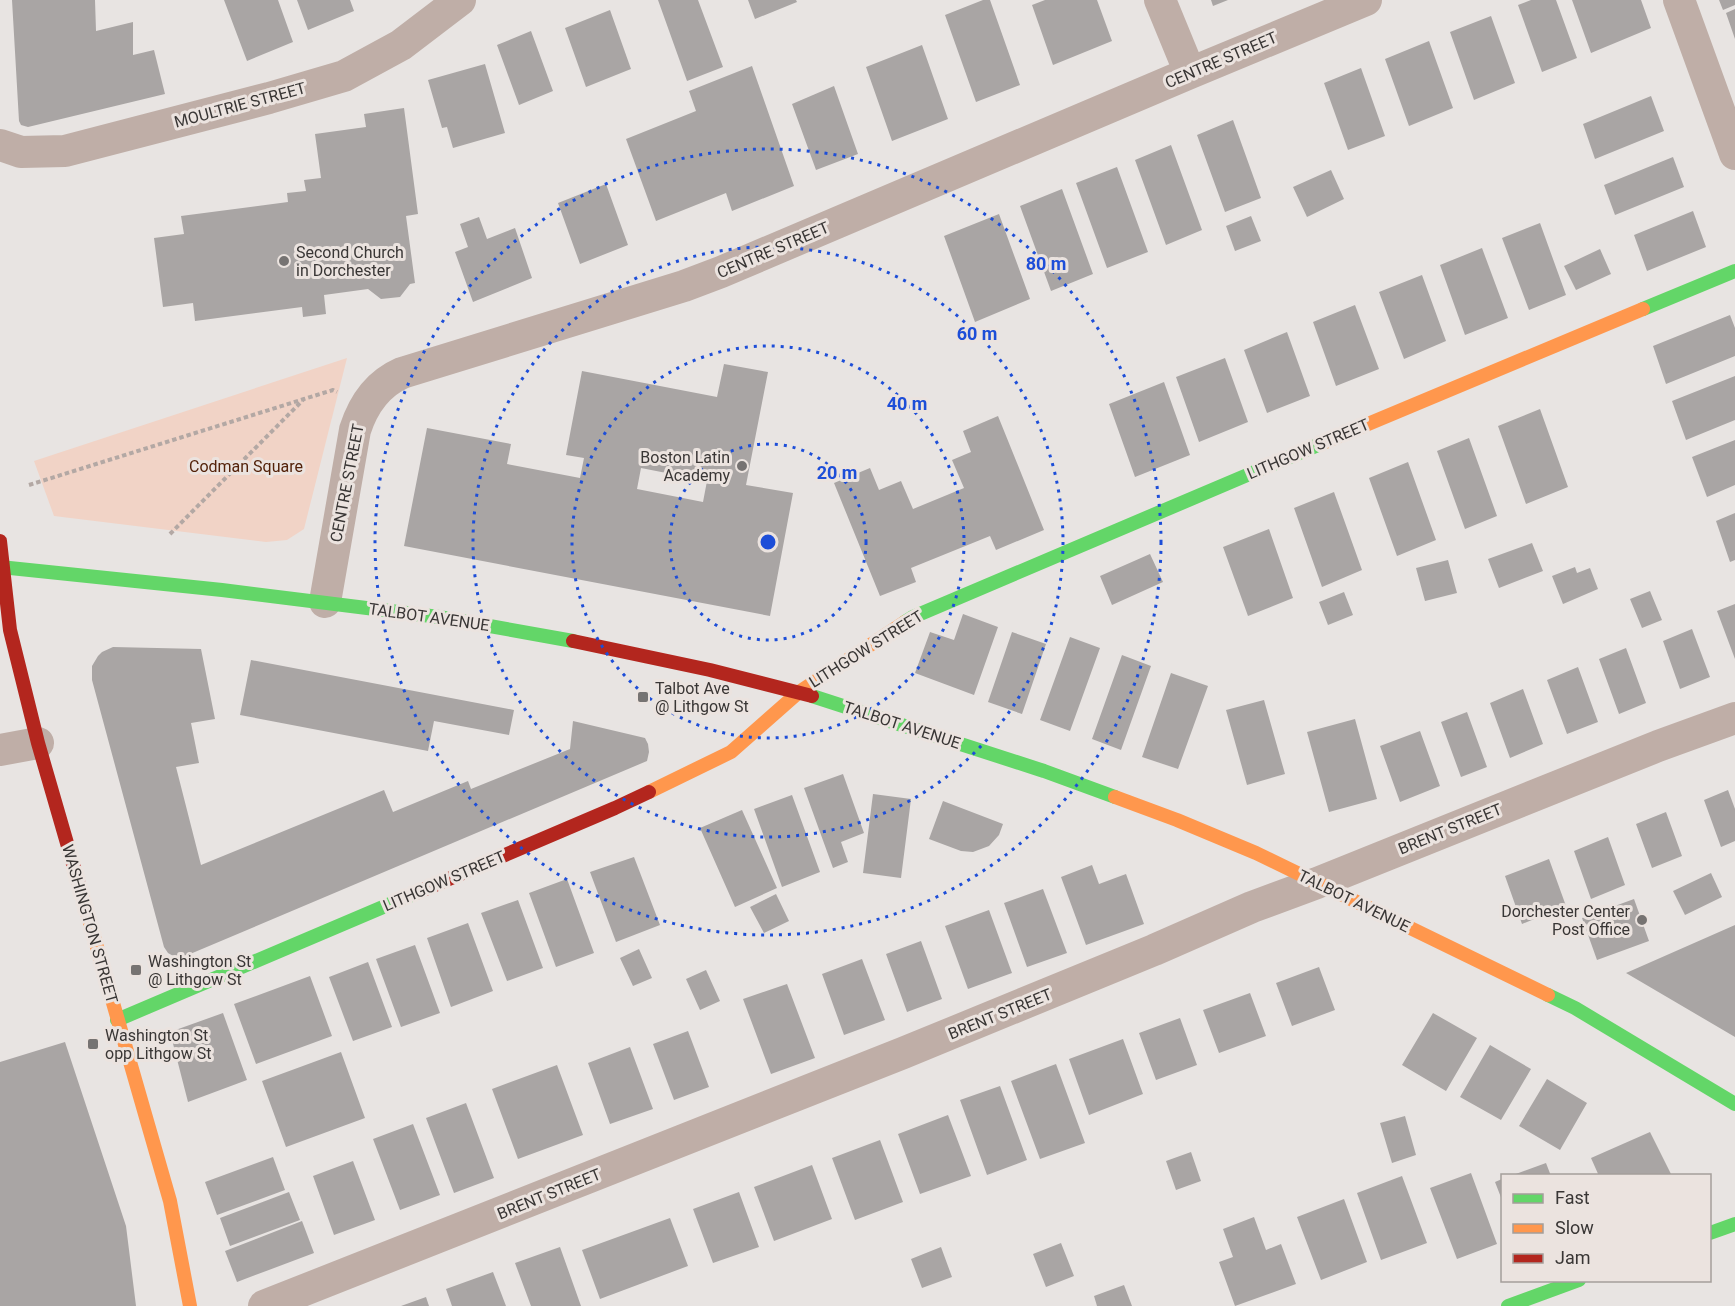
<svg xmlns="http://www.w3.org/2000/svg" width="1735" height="1306" viewBox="0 0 1735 1306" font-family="Roboto,sans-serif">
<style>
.green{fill:#f1d3c6}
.building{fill:#a9a5a4;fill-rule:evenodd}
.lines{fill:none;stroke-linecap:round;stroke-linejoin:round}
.path{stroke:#b3a8a4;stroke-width:4;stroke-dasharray:4.5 3;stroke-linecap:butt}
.street{stroke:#bfaea7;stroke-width:32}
.fast{stroke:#63d668;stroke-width:14}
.slow{stroke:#ff974d;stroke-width:14}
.jam{stroke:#b3261e;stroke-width:14}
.ring{fill:none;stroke:#1d4ed8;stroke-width:3;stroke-dasharray:3 6}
.poi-dot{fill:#767372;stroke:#ebe3df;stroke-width:2}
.labels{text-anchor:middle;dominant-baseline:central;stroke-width:6;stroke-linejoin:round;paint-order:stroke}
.street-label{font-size:16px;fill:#393635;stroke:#ebe3df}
.poi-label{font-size:16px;fill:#393635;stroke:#ebe3df;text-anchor:start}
.park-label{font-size:16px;fill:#53220a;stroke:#ebe3df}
.centre{fill:#1d4ed8;stroke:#ebe3df;stroke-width:3}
.ring-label{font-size:18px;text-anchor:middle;font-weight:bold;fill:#1d4ed8;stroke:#ebe3df;stroke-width:6;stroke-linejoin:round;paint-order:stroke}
</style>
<rect width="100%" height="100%" fill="#e8e4e2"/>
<path class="green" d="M 347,358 L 304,529 L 287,540 L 266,542 L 54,516 L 34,461 Z"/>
<path class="building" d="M 12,0 L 95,0 L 96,31 L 133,22 L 133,55 L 154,50 L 165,94 L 28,127 L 21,125 L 19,121 Z
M 224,0 L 278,0 L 293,42 L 247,61 Z
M 297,0 L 350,0 L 354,11 L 308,30 Z
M 658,0 L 698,0 L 723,67 L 687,81 Z
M 748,0 L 796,0 L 797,2 L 755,19 Z
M 983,0 L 990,0 L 1020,85 L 976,102 L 945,15 Z
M 1045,0 L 1097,0 L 1112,41 L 1053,65 L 1032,5 Z
M 1211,0 L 1228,0 L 1213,6 Z
M 1531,0 L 1556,0 L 1577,58 L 1542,72 L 1518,5 Z
M 1572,0 L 1641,0 L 1651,28 L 1591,53 Z
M 1719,0 L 1735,0 L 1735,5 L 1723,10 Z
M 1735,9 L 1735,39 L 1726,13 Z
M 610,10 L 631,69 L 586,87 L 565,28 Z
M 1491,16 L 1515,83 L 1474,100 L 1450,32 Z
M 531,31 L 553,91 L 519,105 L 497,45 Z
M 1429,41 L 1453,108 L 1409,126 L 1385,59 Z
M 922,45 L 948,119 L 892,141 L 866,67 Z
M 485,64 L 505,133 L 453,148 L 447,127 L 442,128 L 428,80 Z
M 752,66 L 794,186 L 732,211 L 726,193 L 656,221 L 626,139 L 696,111 L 689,91 Z
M 1361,68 L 1385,136 L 1348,150 L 1324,83 Z
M 834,86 L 858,154 L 816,170 L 792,104 Z
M 1651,96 L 1664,131 L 1595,159 L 1583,124 Z
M 404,108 L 418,214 L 406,216 L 415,283 L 410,284 L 400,297 L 381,299 L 368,289 L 324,295 L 326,314 L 303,317 L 302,307 L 195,321 L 193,303 L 163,307 L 154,238 L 184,234 L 181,216 L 288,202 L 287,193 L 306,191 L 304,180 L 321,178 L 315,134 L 366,127 L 364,114 Z
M 1233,120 L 1261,198 L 1225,212 L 1197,135 Z
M 1171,145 L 1202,230 L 1166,245 L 1135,160 Z
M 1673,157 L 1684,187 L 1615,215 L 1604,185 Z
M 1117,167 L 1148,252 L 1107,268 L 1076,183 Z
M 1331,170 L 1344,199 L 1307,217 L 1293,187 Z
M 606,184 L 628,245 L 580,264 L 558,203 Z
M 1062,189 L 1093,274 L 1051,291 L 1020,206 Z
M 1693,211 L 1706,247 L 1647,271 L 1634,235 Z
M 999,214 L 1030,299 L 975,322 L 944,236 Z
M 1251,216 L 1261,241 L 1235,251 L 1226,226 Z
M 479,217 L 487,239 L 515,228 L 532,278 L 473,302 L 455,252 L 468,247 L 460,224 Z
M 1540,223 L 1566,295 L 1529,310 L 1502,238 Z
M 1482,248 L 1508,318 L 1465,335 L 1440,265 Z
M 1600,249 L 1611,274 L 1576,290 L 1564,266 Z
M 1422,275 L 1446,341 L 1404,359 L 1379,292 Z
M 1355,305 L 1379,369 L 1336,386 L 1313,322 Z
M 1730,315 L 1735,328 L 1735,356 L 1666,384 L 1653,346 Z
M 1287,332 L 1310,396 L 1267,413 L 1244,350 Z
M 1225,358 L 1248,422 L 1199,442 L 1176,377 Z
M 724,364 L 768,372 L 746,485 L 793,493 L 770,616 L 404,546 L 427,428 L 511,444 L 507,464 L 580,478 L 584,458 L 566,455 L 582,371 L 717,397 ZM 641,468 L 707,481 L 703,502 L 637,489 Z
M 1735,376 L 1735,420 L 1686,440 L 1672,401 Z
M 1164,382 L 1190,455 L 1135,477 L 1109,404 Z
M 1540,409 L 1568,487 L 1526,504 L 1498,426 Z
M 998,416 L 1044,530 L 996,550 L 990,536 L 911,568 L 916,582 L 880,596 L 834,483 L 870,468 L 879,490 L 901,481 L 913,509 L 964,488 L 952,460 L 971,452 L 963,431 Z
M 1469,438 L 1497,516 L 1465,529 L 1437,451 Z
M 1735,440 L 1735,485 L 1707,497 L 1692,457 Z
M 1408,462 L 1436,540 L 1397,556 L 1369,478 Z
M 1334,492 L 1362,570 L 1322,587 L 1294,508 Z
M 1735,513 L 1735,560 L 1730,562 L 1716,521 Z
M 1269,529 L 1293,598 L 1248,616 L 1223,547 Z
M 1532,543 L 1543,571 L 1499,588 L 1488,559 Z
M 1150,554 L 1163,582 L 1112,605 L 1100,576 Z
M 1448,560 L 1457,593 L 1425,601 L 1416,568 Z
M 1575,567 L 1577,573 L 1590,568 L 1598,589 L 1563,604 L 1552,576 Z
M 1650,591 L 1662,620 L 1642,628 L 1630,599 Z
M 1344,592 L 1353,615 L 1328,625 L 1319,602 Z
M 1735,604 L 1735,659 L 1717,611 Z
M 963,614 L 998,627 L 974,695 L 915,673 L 930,632 L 954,640 Z
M 1692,629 L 1710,677 L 1680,689 L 1663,641 Z
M 1012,632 L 1046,644 L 1022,714 L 988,702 Z
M 1070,637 L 1100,648 L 1070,731 L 1040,720 Z
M 113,647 L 201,649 L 215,719 L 191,723 L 199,763 L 176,767 L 201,865 L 384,790 L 393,812 L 468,781 L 471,789 L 570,749 L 573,721 L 645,738 L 648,744 L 649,752 L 647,761 L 183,957 L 175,957 L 168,953 L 164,947 L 92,680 L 92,666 L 98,656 L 102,652 Z
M 1626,648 L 1646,703 L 1619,714 L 1599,659 Z
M 1122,655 L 1151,666 L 1121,750 L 1092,739 Z
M 251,660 L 514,710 L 509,735 L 434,721 L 428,751 L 240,715 Z
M 1578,667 L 1598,722 L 1567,734 L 1547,680 Z
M 1171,673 L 1208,686 L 1178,769 L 1142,757 Z
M 1523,689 L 1543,744 L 1510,758 L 1490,703 Z
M 1264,700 L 1285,774 L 1247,785 L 1226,710 Z
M 1467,712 L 1487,767 L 1461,777 L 1441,722 Z
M 1355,719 L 1377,799 L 1329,812 L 1307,732 Z
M 1420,731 L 1440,786 L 1400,802 L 1380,746 Z
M 843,774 L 864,833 L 841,842 L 848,862 L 833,868 L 804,788 Z
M 1728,790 L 1735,809 L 1735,841 L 1721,847 L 1704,800 Z
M 873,794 L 911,799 L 901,878 L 863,873 Z
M 792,795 L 820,872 L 782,887 L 754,809 Z
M 943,801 L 1003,824 L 999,835 L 989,846 L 973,852 L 961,851 L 929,839 Z
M 742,810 L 777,888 L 735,907 L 700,828 Z
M 1666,812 L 1682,856 L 1652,868 L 1636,824 Z
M 1608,837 L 1625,885 L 1591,899 L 1574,851 Z
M 634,857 L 660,925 L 616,942 L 590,872 Z
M 1549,859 L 1566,906 L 1522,924 L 1505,876 Z
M 1092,865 L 1099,884 L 1126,874 L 1144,924 L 1086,945 L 1061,877 Z
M 1711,873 L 1722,897 L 1685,915 L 1673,891 Z
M 567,879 L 594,953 L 556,967 L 529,893 Z
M 1043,889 L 1067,953 L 1027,967 L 1004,903 Z
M 776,894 L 789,921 L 764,933 L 750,907 Z
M 1634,899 L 1649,941 L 1597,960 L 1582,918 Z
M 518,900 L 543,968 L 507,981 L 481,913 Z
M 989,910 L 1012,973 L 968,989 L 945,926 Z
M 468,923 L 493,991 L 451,1007 L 427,938 Z
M 1735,925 L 1735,1037 L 1626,973 Z
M 921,941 L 942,999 L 907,1012 L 886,954 Z
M 415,945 L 440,1013 L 401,1027 L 376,959 Z
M 639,949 L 652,978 L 633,986 L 620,958 Z
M 862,959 L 885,1020 L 844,1035 L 822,974 Z
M 368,962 L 392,1027 L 353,1041 L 329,977 Z
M 1319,967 L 1335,1010 L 1292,1026 L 1276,983 Z
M 706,970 L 720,1001 L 700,1010 L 686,979 Z
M 310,976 L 332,1036 L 256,1064 L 234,1004 Z
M 787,984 L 815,1058 L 771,1074 L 743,999 Z
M 1250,993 L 1266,1036 L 1219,1053 L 1203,1010 Z
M 223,1013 L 247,1080 L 188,1102 L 170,1032 Z
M 1433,1013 L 1477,1038 L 1446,1091 L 1402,1065 Z
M 1180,1018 L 1197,1065 L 1156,1080 L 1139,1033 Z
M 688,1031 L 709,1087 L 674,1100 L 653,1044 Z
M 1123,1039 L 1143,1094 L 1089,1115 L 1069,1059 Z
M 65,1042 L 126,1226 L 136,1306 L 0,1306 L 0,1062 Z
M 1490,1045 L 1531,1069 L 1501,1120 L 1460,1097 Z
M 630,1047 L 653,1109 L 610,1124 L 588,1063 Z
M 341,1052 L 365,1118 L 286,1147 L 262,1081 Z
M 1056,1064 L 1085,1143 L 1040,1159 L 1011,1081 Z
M 557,1065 L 583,1135 L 518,1159 L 492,1089 Z
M 1547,1079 L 1587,1103 L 1560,1150 L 1519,1126 Z
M 1000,1086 L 1027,1160 L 987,1175 L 960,1100 Z
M 466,1103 L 494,1178 L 454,1193 L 426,1118 Z
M 948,1115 L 971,1176 L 920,1194 L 898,1134 Z
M 1405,1116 L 1416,1155 L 1392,1163 L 1380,1123 Z
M 413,1124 L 440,1195 L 400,1210 L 373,1139 Z
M 1650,1132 L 1672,1176 L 1599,1176 L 1591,1158 Z
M 880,1140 L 903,1202 L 855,1220 L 832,1158 Z
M 1191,1152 L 1201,1181 L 1176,1190 L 1166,1161 Z
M 273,1157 L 285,1190 L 217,1215 L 205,1182 Z
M 353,1161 L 375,1220 L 334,1235 L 313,1176 Z
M 1546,1163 L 1551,1176 L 1513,1176 L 1513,1175 Z
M 812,1165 L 832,1219 L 774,1241 L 754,1187 Z
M 1471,1173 L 1497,1244 L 1457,1259 L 1430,1188 Z
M 1402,1176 L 1427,1243 L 1381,1260 L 1357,1193 Z
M 1502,1179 L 1502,1200 L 1495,1182 Z
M 289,1192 L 300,1220 L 230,1246 L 220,1218 Z
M 739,1192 L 759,1247 L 713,1263 L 693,1209 Z
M 1344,1199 L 1367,1262 L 1321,1280 L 1297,1217 Z
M 1254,1217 L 1266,1250 L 1281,1244 L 1296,1284 L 1235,1306 L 1219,1262 L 1233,1257 L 1223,1229 Z
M 670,1218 L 688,1266 L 600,1299 L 582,1250 Z
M 302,1221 L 314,1253 L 237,1282 L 225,1251 Z
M 1061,1243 L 1074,1276 L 1046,1287 L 1033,1254 Z
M 560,1247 L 581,1306 L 531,1306 L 515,1263 Z
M 941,1247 L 952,1277 L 922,1288 L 911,1259 Z
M 493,1272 L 506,1306 L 452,1306 L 446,1289 Z
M 1124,1285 L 1132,1306 L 1097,1306 L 1094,1296 Z
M 426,1297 L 429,1306 L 401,1306 Z"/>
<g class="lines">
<path class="path" d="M 29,485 L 304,399 L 333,390 L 337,392
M 170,534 L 303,400"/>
<path class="street" d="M 1160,0 L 1190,73
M 1679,0 L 1735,154
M 0,145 L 21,152 L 65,151 L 269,98 L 344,76 L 401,45 L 460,0
M 325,602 L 355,430 C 363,405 377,384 402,373 L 684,286 L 721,272 L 1190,73 L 1366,0
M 0,750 L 38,743
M 264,1306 L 903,1053 L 1154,950 L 1252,907 L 1317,883 L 1658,746 L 1735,718"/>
<path class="fast" d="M 1643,309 L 1735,271
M 0,567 L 222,590 L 439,617 L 573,641
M 905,622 L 913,617 L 1325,442
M 812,696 L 1044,771 L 1115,797
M 1548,995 L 1575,1008 L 1735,1104
M 117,1020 L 416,893
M 1710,1233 L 1735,1224
M 1508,1306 L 1579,1280"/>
<path class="slow" d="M 1325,442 L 1643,309
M 649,792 L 731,752 L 799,692 L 905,622
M 1115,797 L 1177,820 L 1256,853 L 1548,995
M 80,888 L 170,1201 L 190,1306"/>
<path class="jam" d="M 0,541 L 10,630 L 38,743 L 80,888
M 573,641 L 710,670 L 812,696
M 416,893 L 615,808 L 649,792"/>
</g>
<g class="ring">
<circle cx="768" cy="542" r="98"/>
<circle cx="768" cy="542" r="196"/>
<circle cx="768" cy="542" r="295"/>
<circle cx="768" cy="542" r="393"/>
</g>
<g class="poi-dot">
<circle cx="284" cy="261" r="6"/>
<circle cx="742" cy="466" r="6"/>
<rect x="637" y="691" width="12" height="12" rx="3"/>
<circle cx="1642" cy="920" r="6"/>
<rect x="130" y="964" width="12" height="12" rx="3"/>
<rect x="87" y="1038" width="12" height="12" rx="3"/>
</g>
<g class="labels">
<g class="street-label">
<text transform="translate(1221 60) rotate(-23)">CENTRE STREET</text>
<text transform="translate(240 105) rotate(-15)">MOULTRIE STREET</text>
<text transform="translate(773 250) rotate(-23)">CENTRE STREET</text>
<text transform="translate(1308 449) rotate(-23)">LITHGOW STREET</text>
<text transform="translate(347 483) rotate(-79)">CENTRE STREET</text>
<text transform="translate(429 617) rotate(8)">TALBOT AVENUE</text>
<text transform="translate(866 649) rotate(-32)">LITHGOW STREET</text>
<text transform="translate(902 725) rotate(18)">TALBOT AVENUE</text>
<text transform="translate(1450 829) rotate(-22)">BRENT STREET</text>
<text transform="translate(444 881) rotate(-23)">LITHGOW STREET</text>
<text transform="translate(1354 901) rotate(26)">TALBOT AVENUE</text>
<text transform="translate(90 924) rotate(74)">WASHINGTON STREET</text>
<text transform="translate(1000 1014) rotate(-22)">BRENT STREET</text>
<text transform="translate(549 1194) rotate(-22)">BRENT STREET</text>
</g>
<g class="poi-label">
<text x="296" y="252">Second Church<tspan x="296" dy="18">in Dorchester</tspan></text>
<text x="730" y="457" text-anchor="end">Boston Latin<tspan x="730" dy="18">Academy</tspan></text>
<text x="655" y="688">Talbot Ave<tspan x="655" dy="18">@ Lithgow St</tspan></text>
<text x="1630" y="911" text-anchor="end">Dorchester Center<tspan x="1630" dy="18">Post Office</tspan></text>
<text x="148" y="961">Washington St<tspan x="148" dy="18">@ Lithgow St</tspan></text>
<text x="105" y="1035">Washington St<tspan x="105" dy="18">opp Lithgow St</tspan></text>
</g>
<g class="park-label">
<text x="246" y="466">Codman Square</text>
</g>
</g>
<circle cx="768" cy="542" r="9" class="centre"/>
<g class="ring-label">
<text x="1046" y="270">80 m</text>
<text x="977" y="340">60 m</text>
<text x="907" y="410">40 m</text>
<text x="837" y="479">20 m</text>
</g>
<rect x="1501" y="1174" width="210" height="108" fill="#ebe3df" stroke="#a49e9b" stroke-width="1.5"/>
<rect x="1513" y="1194" width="30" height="9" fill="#63d668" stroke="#a49e9b" stroke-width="1.5"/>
<text x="1555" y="1204" font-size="18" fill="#393635">Fast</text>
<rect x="1513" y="1224" width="30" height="9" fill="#ff974d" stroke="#a49e9b" stroke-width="1.5"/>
<text x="1555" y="1234" font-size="18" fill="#393635">Slow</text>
<rect x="1513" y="1254" width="30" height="9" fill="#b3261e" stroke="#a49e9b" stroke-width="1.5"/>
<text x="1555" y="1264" font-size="18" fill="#393635">Jam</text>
</svg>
